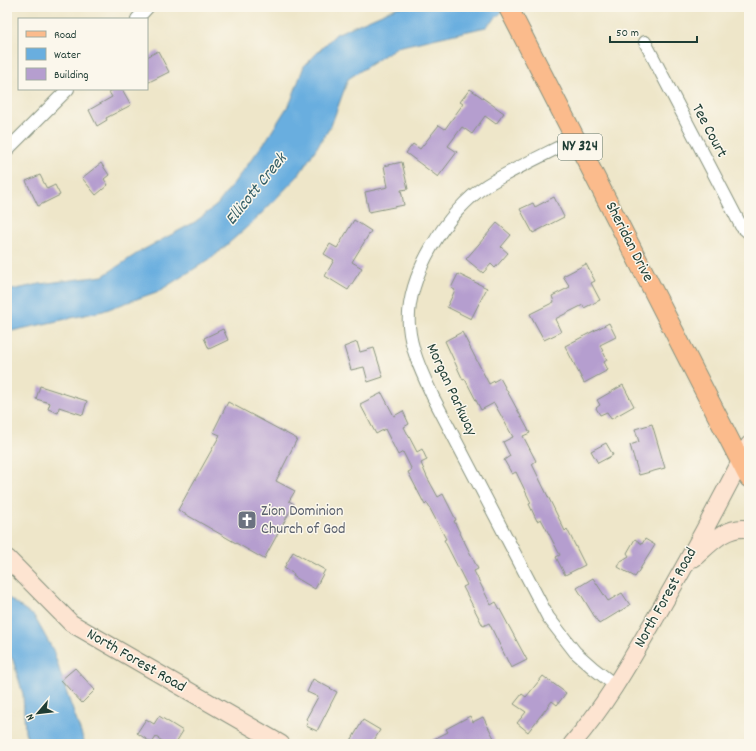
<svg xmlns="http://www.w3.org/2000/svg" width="756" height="751" viewBox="0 0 756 751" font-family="Dekko,sans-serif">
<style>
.water{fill:#69aedf;stroke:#44768a}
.building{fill:#b59ecf}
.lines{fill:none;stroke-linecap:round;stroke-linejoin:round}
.street-casing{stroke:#86927e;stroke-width:14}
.secondary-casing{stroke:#86927e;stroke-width:19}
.primary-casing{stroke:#86927e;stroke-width:21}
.street{stroke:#fff;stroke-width:12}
.secondary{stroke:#fde4d1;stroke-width:17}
.primary{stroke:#fbbb8c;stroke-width:19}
.labels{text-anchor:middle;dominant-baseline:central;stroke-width:3;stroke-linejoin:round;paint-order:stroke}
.shield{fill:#fbf7ec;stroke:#61756b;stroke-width:1}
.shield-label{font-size:15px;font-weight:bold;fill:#1f3d34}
.street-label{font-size:16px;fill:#1f3d34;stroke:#fbf7ec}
.worship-label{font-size:16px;fill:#5b616d;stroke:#fbf7ec;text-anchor:start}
.water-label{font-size:17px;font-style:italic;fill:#355f67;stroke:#fbf7ec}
</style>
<rect width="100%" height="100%" fill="#fbf7ec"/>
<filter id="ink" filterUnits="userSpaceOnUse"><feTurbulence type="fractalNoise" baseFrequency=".025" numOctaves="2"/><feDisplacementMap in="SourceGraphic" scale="8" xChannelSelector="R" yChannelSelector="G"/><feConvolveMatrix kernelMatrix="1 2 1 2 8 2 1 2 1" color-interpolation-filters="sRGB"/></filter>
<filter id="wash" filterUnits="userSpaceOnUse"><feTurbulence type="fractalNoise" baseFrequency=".012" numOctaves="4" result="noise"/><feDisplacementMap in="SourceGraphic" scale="16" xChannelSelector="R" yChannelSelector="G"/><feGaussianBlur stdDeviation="0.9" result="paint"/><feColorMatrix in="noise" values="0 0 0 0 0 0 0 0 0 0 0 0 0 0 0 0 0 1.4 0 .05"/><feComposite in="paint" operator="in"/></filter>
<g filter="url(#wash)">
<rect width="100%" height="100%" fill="#eee6c9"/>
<path class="water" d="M 398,7 L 507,7 L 486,27 L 397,47 L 348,79 L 331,126 L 298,176 L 255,220 L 213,257 L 159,291 L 103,311 L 7,332 L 7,291 L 40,284 L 103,276 L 141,251 L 195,222 L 217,205 L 267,139 L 291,101 L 304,66 L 336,34 Z
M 7,597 L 34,616 L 53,650 L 67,694 L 85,744 L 30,744 L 25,732 L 23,694 L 13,660 L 7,651 Z"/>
<g id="blocks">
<path class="building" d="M 158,51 L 169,72 L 147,83 L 147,57 Z
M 114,89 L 122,89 L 131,105 L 106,118 L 107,120 L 97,126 L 89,110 L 112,97 L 109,92 Z
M 470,89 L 504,113 L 496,124 L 485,116 L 472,134 L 462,127 L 448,146 L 457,152 L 438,177 L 406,153 L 413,144 L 420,149 L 439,125 L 445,129 L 463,104 L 460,102 Z
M 402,162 L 408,189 L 401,190 L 404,205 L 369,212 L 365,192 L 388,187 L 384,166 Z
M 101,163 L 109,175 L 104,179 L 108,185 L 96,195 L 82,178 Z
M 40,175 L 47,189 L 55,185 L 60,195 L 38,206 L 26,181 Z
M 554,197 L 564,217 L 533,233 L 520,209 L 533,203 L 535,207 Z
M 354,220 L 371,231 L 352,262 L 362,268 L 348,290 L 325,276 L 334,260 L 324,254 L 330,244 L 337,248 Z
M 497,223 L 511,235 L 501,247 L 508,253 L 495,268 L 491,264 L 483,273 L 466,259 Z
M 586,264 L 595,281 L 591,283 L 600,300 L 584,308 L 583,305 L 555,319 L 561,332 L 544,340 L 530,314 L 554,302 L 552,296 L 570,287 L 563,276 Z
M 458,274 L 487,288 L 471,319 L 447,307 L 455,290 L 451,288 Z
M 609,323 L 616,337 L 600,345 L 607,360 L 604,362 L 608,370 L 584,383 L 565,346 Z
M 223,329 L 228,340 L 209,349 L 204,338 Z
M 462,332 L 489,384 L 500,378 L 530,433 L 523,436 L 536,461 L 532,464 L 565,531 L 567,529 L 585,565 L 565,575 L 556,557 L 560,555 L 541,519 L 537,521 L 529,504 L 531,503 L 516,472 L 512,474 L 504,460 L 510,456 L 503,442 L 513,437 L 494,403 L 481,410 L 465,379 L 463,380 L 445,341 Z
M 357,342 L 360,352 L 374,348 L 383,377 L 368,382 L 364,367 L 351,370 L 344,347 Z
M 623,385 L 634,406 L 611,419 L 607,412 L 600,415 L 596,408 L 600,405 L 597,400 Z
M 40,386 L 87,401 L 83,415 L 59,407 L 58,413 L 48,409 L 50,403 L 36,399 Z
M 382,393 L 394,416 L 403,411 L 409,424 L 404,427 L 417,452 L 422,449 L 427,460 L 421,463 L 427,477 L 438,497 L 443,494 L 456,520 L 454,521 L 478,569 L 474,571 L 491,605 L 496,602 L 527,660 L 511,668 L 489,623 L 483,626 L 463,587 L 467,585 L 444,540 L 446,539 L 427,503 L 425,505 L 408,472 L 412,470 L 403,452 L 398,455 L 385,429 L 376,434 L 360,404 Z
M 228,402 L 297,439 L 276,481 L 295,491 L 289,501 L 294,504 L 264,559 L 178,510 L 220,435 L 213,432 Z
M 652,424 L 665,468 L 639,475 L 630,445 L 639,442 L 635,429 Z
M 606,443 L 613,455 L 598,463 L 591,451 Z
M 635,539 L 642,544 L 645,539 L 655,545 L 635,577 L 618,567 L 621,561 L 629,556 L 627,553 Z
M 293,552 L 325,570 L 315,589 L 293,576 L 294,574 L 284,568 Z
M 593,578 L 608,601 L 622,593 L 630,605 L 599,624 L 577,588 Z
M 75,668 L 95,690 L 82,703 L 61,680 Z
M 543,676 L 566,693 L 557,705 L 552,701 L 528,732 L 517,723 L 526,712 L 514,704 L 522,694 L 526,697 Z
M 313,679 L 337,692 L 317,731 L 306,726 L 308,721 L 306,719 L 318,697 L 307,692 Z
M 159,716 L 183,731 L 175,744 L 167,744 L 156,737 L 152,743 L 137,733 L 146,719 L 154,724 Z
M 470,716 L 473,722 L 483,717 L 495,740 L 487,744 L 424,744 L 448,732 L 446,729 Z
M 363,720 L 380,730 L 372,744 L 349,744 Z"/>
</g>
</g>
<g filter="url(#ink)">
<use href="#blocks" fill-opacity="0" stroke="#86927e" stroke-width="1"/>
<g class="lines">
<defs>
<path id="street" d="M 137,19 L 148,7
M 645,42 L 727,199 L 741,226 L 749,233
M 575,139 C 546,154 515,168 487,185 C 447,210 405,278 409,326 C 411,351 423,375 433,397 L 548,617 L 575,652 L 593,668 L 616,686
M 7,150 L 68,89"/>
<path id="secondary" d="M 7,558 L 71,623 L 281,744
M 694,558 C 710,544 726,525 749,529
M 572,744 C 606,705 631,660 657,615 C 689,559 720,502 749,445"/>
<path id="primary" d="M 508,7 L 749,478"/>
</defs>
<use href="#street" class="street-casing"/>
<use href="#secondary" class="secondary-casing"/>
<use href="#primary" class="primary-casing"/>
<use href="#street" class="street"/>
<use href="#secondary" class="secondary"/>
<use href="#primary" class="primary"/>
</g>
</g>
<defs>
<symbol id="church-square" viewBox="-11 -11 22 22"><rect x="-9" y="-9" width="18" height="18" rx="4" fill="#6b7280" stroke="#fbf7ec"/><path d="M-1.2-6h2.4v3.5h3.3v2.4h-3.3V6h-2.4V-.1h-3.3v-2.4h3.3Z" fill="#fff"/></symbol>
</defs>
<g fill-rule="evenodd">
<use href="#church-square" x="236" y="509" width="22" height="22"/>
</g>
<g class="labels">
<rect class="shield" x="558" y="134" width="44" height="26" rx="3"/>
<g class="shield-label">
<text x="580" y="147">NY 324</text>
</g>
<g class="street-label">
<text transform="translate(709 131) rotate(62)">Tee Court</text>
<text transform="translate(629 242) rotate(63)">Sheridan Drive</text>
<text transform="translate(451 390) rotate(65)">Morgan Parkway</text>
<text transform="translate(666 598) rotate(-61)">North Forest Road</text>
<text transform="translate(136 661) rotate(30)">North Forest Road</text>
</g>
<g class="worship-label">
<text x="261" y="511">Zion Dominion<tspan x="261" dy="18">Church of God</tspan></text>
</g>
<g class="water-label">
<text transform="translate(257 190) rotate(-51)">Ellicott Creek</text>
</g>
</g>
<rect width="756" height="751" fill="none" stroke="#fbf7ec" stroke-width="24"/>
<rect x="18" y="18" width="130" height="72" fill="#fbf7ec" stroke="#a3ada2"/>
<rect x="26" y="31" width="20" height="6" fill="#fbbb8c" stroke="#a3ada2"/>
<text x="54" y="38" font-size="12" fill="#1f3d34">Road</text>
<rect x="26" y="48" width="20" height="12" fill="#69aedf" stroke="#a3ada2"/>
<text x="54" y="58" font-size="12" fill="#1f3d34">Water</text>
<rect x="26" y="68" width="20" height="12" fill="#b59ecf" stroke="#a3ada2"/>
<text x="54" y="78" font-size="12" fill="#1f3d34">Building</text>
<g transform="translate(38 713) rotate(242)" stroke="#fbf7ec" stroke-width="3" paint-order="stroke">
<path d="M0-3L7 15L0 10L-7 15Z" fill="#1f3d34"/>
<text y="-6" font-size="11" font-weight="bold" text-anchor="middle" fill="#1f3d34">N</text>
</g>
<path d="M610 36v6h87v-6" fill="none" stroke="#1f3d34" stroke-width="2"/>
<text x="616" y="36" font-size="12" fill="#1f3d34" stroke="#fbf7ec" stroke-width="3" paint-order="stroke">50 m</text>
</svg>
